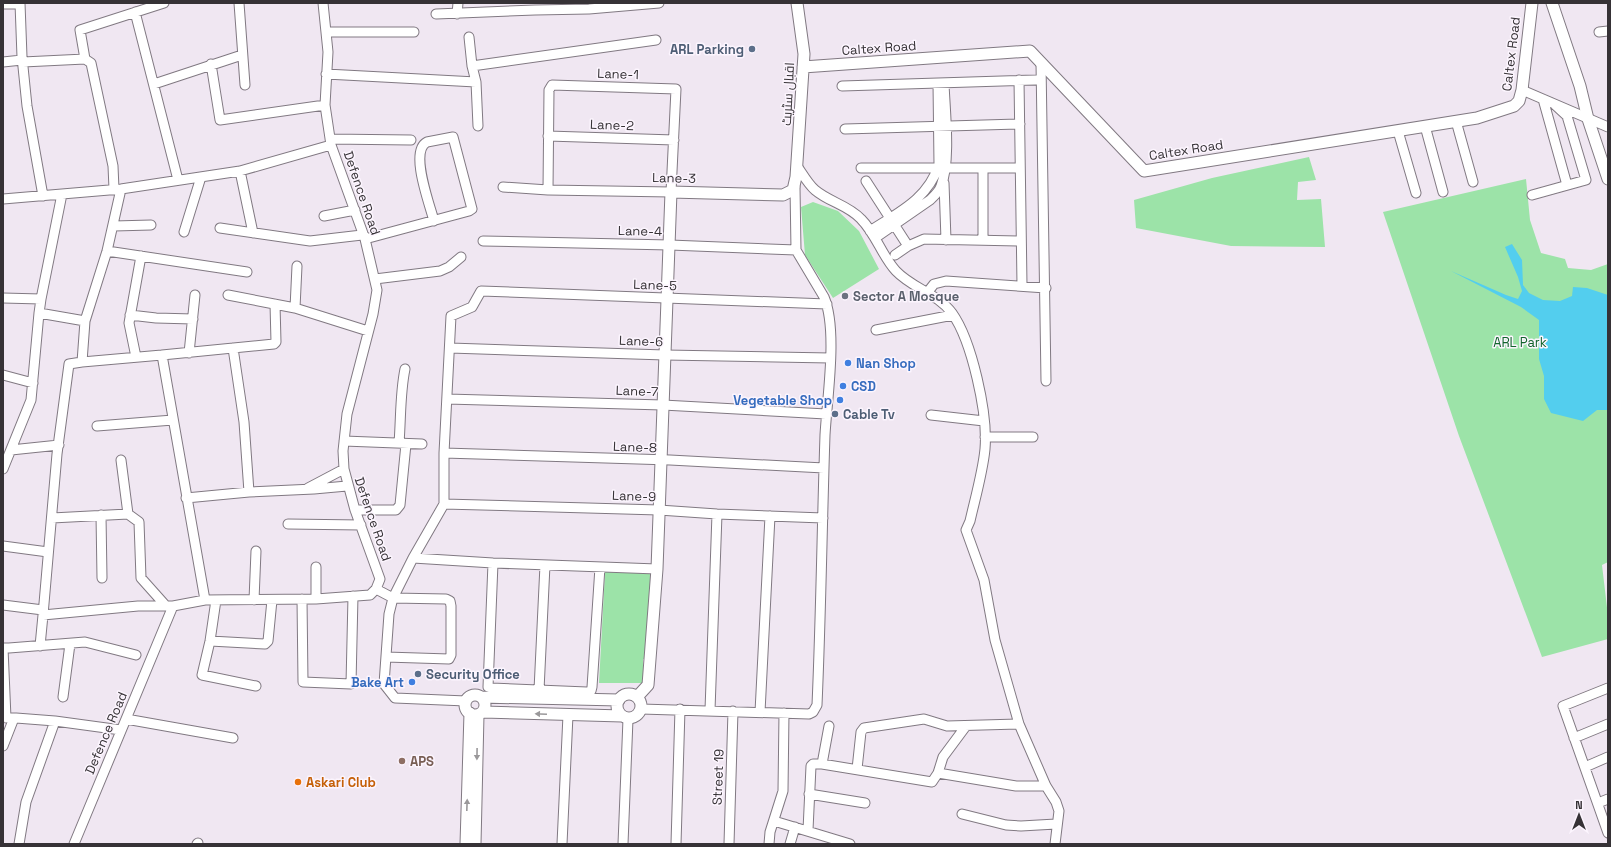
<svg xmlns="http://www.w3.org/2000/svg" width="1611" height="847" viewBox="0 0 1611 847" font-family="'Space Grotesk',Cairo,sans-serif">
<style>
.green{fill:#9ce3a8}
.water{fill:#53ceee}
.lines{fill:none;stroke-linecap:round;stroke-linejoin:round}
.minor-casing{stroke:#817982;stroke-width:11}
.tertiary-casing{stroke:#817982;stroke-width:13}
.minor{stroke:#fff;stroke-width:9}
.tertiary{stroke:#fff;stroke-width:11}
.oneway{fill:#9a989a}
.service-dot{fill:#5c6f8a;stroke:#fcf5fe;stroke-width:1.5}
.worship-dot{fill:#6b7280;stroke:#fcf5fe;stroke-width:1.5}
.shop-dot{fill:#3f7fe0;stroke:#fcf5fe;stroke-width:1.5}
.education-dot{fill:#8d6e63;stroke:#fcf5fe;stroke-width:1.5}
.food-dot{fill:#e8710a;stroke:#fcf5fe;stroke-width:1.5}
.labels{text-anchor:middle;dominant-baseline:central;stroke-width:3;stroke-linejoin:round;paint-order:stroke}
.street-label{font-size:13px;fill:#363236;stroke:#fcf5fe}
.service-label{font-size:13px;font-weight:bold;fill:#4e5e75;stroke:#fcf5fe;text-anchor:start}
.worship-label{font-size:13px;font-weight:bold;fill:#5b616d;stroke:#fcf5fe;text-anchor:start}
.park-label{font-size:13px;fill:#11642c;stroke:#fcf5fe}
.shop-label{font-size:13px;font-weight:bold;fill:#366cbe;stroke:#fcf5fe;text-anchor:start}
.education-label{font-size:13px;font-weight:bold;fill:#785e54;stroke:#fcf5fe;text-anchor:start}
.food-label{font-size:13px;font-weight:bold;fill:#c56008;stroke:#fcf5fe;text-anchor:start}
</style>
<rect width="100%" height="100%" fill="#f0e7f2"/>
<path class="green" d="M 1309,157 L 1316,180 L 1298,182 L 1297,200 L 1321,199 L 1325,247 L 1231,246 L 1136,228 L 1134,200 L 1212,178 Z
M 1526,179 L 1530,220 L 1541,253 L 1565,259 L 1568,268 L 1591,270 L 1608,264 L 1608,562 L 1602,565 L 1608,616 L 1608,639 L 1542,657 L 1459,436 L 1383,212 Z
M 813,202 L 838,211 L 859,231 L 879,269 L 833,298 L 805,255 L 801,207 Z
M 605,572 L 652,573 L 648,659 L 643,659 L 643,683 L 599,683 Z"/>
<path class="water" d="M 1512,244 L 1522,260 L 1523,285 L 1529,293 L 1543,300 L 1560,301 L 1572,296 L 1573,287 L 1587,288 L 1608,295 L 1608,410 L 1597,410 L 1583,421 L 1551,413 L 1544,399 L 1544,376 L 1539,359 L 1539,320 L 1521,307 L 1451,271 L 1506,295 L 1518,299 L 1522,291 L 1518,277 L 1505,247 Z"/>
<g class="lines">
<defs>
<path id="minor" d="M 20,3 L 22,57 L 27,106 L 43,196
M 239,3 L 245,85
M 3,4 L 20,4
M 135,12 L 178,180
M 436,14 L 535,10 L 589,9 L 659,3
M 457,14 L 458,3
M 326,32 L 414,32
M 1599,32 L 1608,31
M 469,37 L 472,66 L 476,82
M 85,59 L 80,30 L 164,3
M 3,62 L 22,60
M 23,62 L 85,59 L 91,63 L 113,166 L 114,189
M 1041,63 L 1046,381
M 211,64 L 220,120 L 325,105
M 472,66 L 656,40
M 326,74 L 476,82 L 478,126
M 1019,80 L 1022,285
M 154,84 L 242,55
M 842,86 L 1036,80
M 1522,90 L 1608,127
M 1543,99 L 1567,185
M 1456,121 L 1473,182
M 1425,126 L 1443,192
M 845,129 L 1020,124
M 1398,131 L 1416,193
M 548,136 L 674,140
M 330,139 L 411,140
M 797,166 C 802,173 808,184 815,190 C 829,202 848,205 861,219 C 876,234 882,256 896,271 C 912,288 938,294 952,313 C 972,341 988,414 985,449 C 983,471 975,499 970,521 L 966,530 L 984,580 L 995,640 L 1019,724 L 1046,786 L 1056,802 L 1059,811 L 1055,844
M 861,168 L 1020,168
M 983,168 L 983,240
M 240,171 L 253,233
M 866,181 L 908,246
M 944,183 L 946,240
M 503,187 L 548,190 L 549,90 L 552,85 L 676,89 L 671,192 L 548,190
M 1532,195 L 1586,180 L 1567,116 L 1554,104
M 3,199 L 121,189 L 240,171 L 331,145
M 324,216 L 355,210
M 114,226 L 151,225
M 220,228 L 310,241 L 362,235
M 870,231 C 899,212 927,200 939,165 L 938,83
M 184,232 L 201,177
M 875,238 L 930,200 C 934,196 939,192 941,186 C 951,161 945,111 944,83
M 365,239 L 469,211 L 472,209 L 453,137 L 427,142 C 409,151 430,205 434,221
M 483,241 L 670,245 L 796,250
M 107,251 L 247,272
M 895,255 L 908,246 L 924,239 L 1021,241
M 375,279 L 440,271 L 449,267 L 461,257
M 927,293 L 934,284 L 946,281 L 1046,288
M 228,295 L 295,308 L 368,331
M 3,298 L 41,299 L 62,194
M 41,299 L 39,313 L 85,321 L 82,362 L 162,355 L 205,600
M 295,308 L 297,266
M 130,315 L 156,318 L 193,319
M 85,321 L 107,251 L 121,189
M 876,330 L 953,315
M 233,348 L 244,422 L 249,492
M 450,348 L 665,355 L 830,358
M 189,353 L 195,295
M 162,355 L 274,344 L 276,342 L 275,304
M 136,357 L 129,323 L 141,256
M 82,362 L 69,364 L 57,454 L 43,615 L 138,606 L 173,606
M 3,375 L 33,383
M 447,399 L 663,405 L 826,414
M 931,415 L 984,421
M 97,426 L 173,420
M 985,437 L 1033,437
M 344,441 L 422,444
M 399,443 C 401,418 400,393 405,369
M 11,450 L 59,445
M 444,453 L 670,460 L 824,468
M 3,469 L 31,400 L 39,313
M 308,488 L 344,469
M 186,498 L 249,492 L 314,489 L 347,486
M 444,504 L 659,510 L 717,514 L 823,518
M 355,510 L 396,510 L 400,505 L 406,444
M 128,514 L 139,522 L 141,578 L 166,606
M 101,515 L 102,578
M 52,518 L 128,514 L 121,460
M 288,524 L 361,525
M 3,546 L 48,552
M 413,558 L 493,563 L 657,569
M 493,563 L 488,687 L 491,688 L 587,692 L 591,691 L 592,687 L 600,567
M 316,567 L 316,599
M 376,589 L 393,598 L 446,599 L 450,601 L 451,606 L 451,655 L 449,659 L 386,657
M 302,599 L 303,682 L 351,684 L 353,596
M 216,600 L 210,641 L 202,675 L 256,686
M 254,600 L 256,551
M 3,605 L 43,610
M 210,641 L 265,644 L 268,641 L 272,600
M 40,646 L 43,615
M 3,648 L 9,648 L 85,642 L 136,655
M 3,648 L 6,718
M 1608,688 L 1563,706 L 1608,833
M 539,690 L 545,565
M 63,697 L 70,644
M 466,701 L 395,698 L 384,684 L 389,614 L 393,598 L 413,558 L 444,504 L 444,453 L 451,316 L 472,307 L 481,291 L 827,304
M 641,709 L 809,714 L 813,712 L 817,705 C 821,615 822,525 825,435 C 827,398 838,330 824,297 L 796,250 L 795,187
M 710,710 L 717,514
M 760,712 L 770,516
M 3,717 L 55,721 L 121,730
M 126,719 L 233,738
M 1574,738 L 1608,724
M 3,746 L 14,718
M 822,764 L 829,726
M 1585,767 L 1608,757
M 857,769 L 861,732 L 864,728 L 924,719 L 947,726 L 1019,724
M 938,773 L 1016,786 L 1046,786
M 809,794 L 865,803
M 1598,803 L 1608,799
M 962,814 L 1006,825 L 1021,826 L 1056,824
M 774,821 L 850,844
M 808,830 L 811,766 L 813,764 L 822,764 L 932,782 L 938,773 L 943,757 L 966,726
M 19,844 L 26,802 L 55,721
M 74,844 L 173,606 L 205,600 L 316,599 L 370,595 L 376,589 L 380,579 L 355,510 L 344,469 L 343,451 L 347,414 L 373,314 L 377,290 L 365,239 L 331,145 L 325,105 L 328,52 L 323,3
M 197,844 L 198,843
M 562,844 L 568,715
M 623,844 L 628,719
M 676,844 L 680,709
M 729,844 L 733,711
M 769,844 L 770,832 L 783,791 L 784,713
M 790,844 L 795,827"/>
<path id="tertiary" d="M 1552,3 L 1580,86 L 1588,119 L 1608,179
M 803,67 L 1030,51 L 1144,171 L 1477,118 L 1514,106 L 1519,101 L 1522,90 L 1532,3
M617 706a12 12 0 1 1 24 0a12 12 0 1 1-24 0Z
M465 705a10 10 0 1 1 20 0a10 10 0 1 1-20 0Z
M 481,697 L 619,700
M 637,697 L 648,685 L 657,569 L 671,192 L 783,195 L 793,190 L 796,177 L 804,54 L 797,3
M 483,712 L 622,716
M 466,844 L 470,713
M 475,844 L 478,715"/>
</defs>
<use href="#minor" class="minor-casing"/>
<use href="#tertiary" class="tertiary-casing"/>
<use href="#minor" class="minor"/>
<use href="#tertiary" class="tertiary"/>
</g>
<defs><path id="oneway-solid" d="M-6-.8H1V-3.2L6.5 0L1 3.2V.8H-6Z"/></defs>
<g class="oneway">
<use href="#oneway-solid" transform="translate(541 714) rotate(-178)"/>
<use href="#oneway-solid" transform="translate(477 754) rotate(91)"/>
<use href="#oneway-solid" transform="translate(467 805) rotate(-88)"/>
</g>
<g class="service-dot">
<circle cx="752" cy="49" r="4"/>
<circle cx="835" cy="414" r="4"/>
<circle cx="418" cy="674" r="4"/>
</g>
<circle class="worship-dot" cx="845" cy="296" r="4"/>
<g class="shop-dot">
<circle cx="848" cy="363" r="4"/>
<circle cx="843" cy="386" r="4"/>
<circle cx="840" cy="400" r="4"/>
<circle cx="412" cy="682" r="4"/>
</g>
<circle class="education-dot" cx="402" cy="761" r="4"/>
<circle class="food-dot" cx="298" cy="782" r="4"/>
<g class="labels">
<g class="street-label">
<text transform="translate(879 48) rotate(-4)">Caltex Road</text>
<text transform="translate(1511 54) rotate(-83)">Caltex Road</text>
<text transform="translate(618 74) rotate(2)">Lane-1</text>
<text transform="translate(788 94) rotate(-87)">اقبال سٹریٹ</text>
<text transform="translate(612 125) rotate(2)">Lane-2</text>
<text transform="translate(1186 150) rotate(-9)">Caltex Road</text>
<text transform="translate(674 178) rotate(1)">Lane-3</text>
<text transform="translate(362 193) rotate(71)">Defence Road</text>
<text transform="translate(640 231) rotate(1)">Lane-4</text>
<text transform="translate(655 285) rotate(2)">Lane-5</text>
<text transform="translate(641 341) rotate(2)">Lane-6</text>
<text transform="translate(637 391) rotate(2)">Lane-7</text>
<text transform="translate(635 447) rotate(2)">Lane-8</text>
<text transform="translate(634 496) rotate(2)">Lane-9</text>
<text transform="translate(373 519) rotate(71)">Defence Road</text>
<text transform="translate(106 733) rotate(-67)">Defence Road</text>
<text transform="translate(718 777) rotate(-88)">Street 19</text>
</g>
<g class="service-label">
<text x="744" y="49" text-anchor="end">ARL Parking</text>
<text x="843" y="414">Cable Tv</text>
<text x="426" y="674">Security Office</text>
</g>
<g class="worship-label">
<text x="853" y="296">Sector A Mosque</text>
</g>
<g class="park-label">
<text x="1520" y="342">ARL Park</text>
</g>
<g class="shop-label">
<text x="856" y="363">Nan Shop</text>
<text x="851" y="386">CSD</text>
<text x="832" y="400" text-anchor="end">Vegetable Shop</text>
<text x="404" y="682" text-anchor="end">Bake Art</text>
</g>
<g class="education-label">
<text x="410" y="761">APS</text>
</g>
<g class="food-label">
<text x="306" y="782">Askari Club</text>
</g>
</g>
<rect width="1611" height="847" fill="none" stroke="#363236" stroke-width="8"/>
<g transform="translate(1579 815)" stroke="#fcf5fe" stroke-width="3" paint-order="stroke">
<path d="M0-3L7 15L0 10L-7 15Z" fill="#363236"/>
<text y="-6" font-size="11" font-weight="bold" text-anchor="middle" fill="#363236">N</text>
</g>
</svg>
